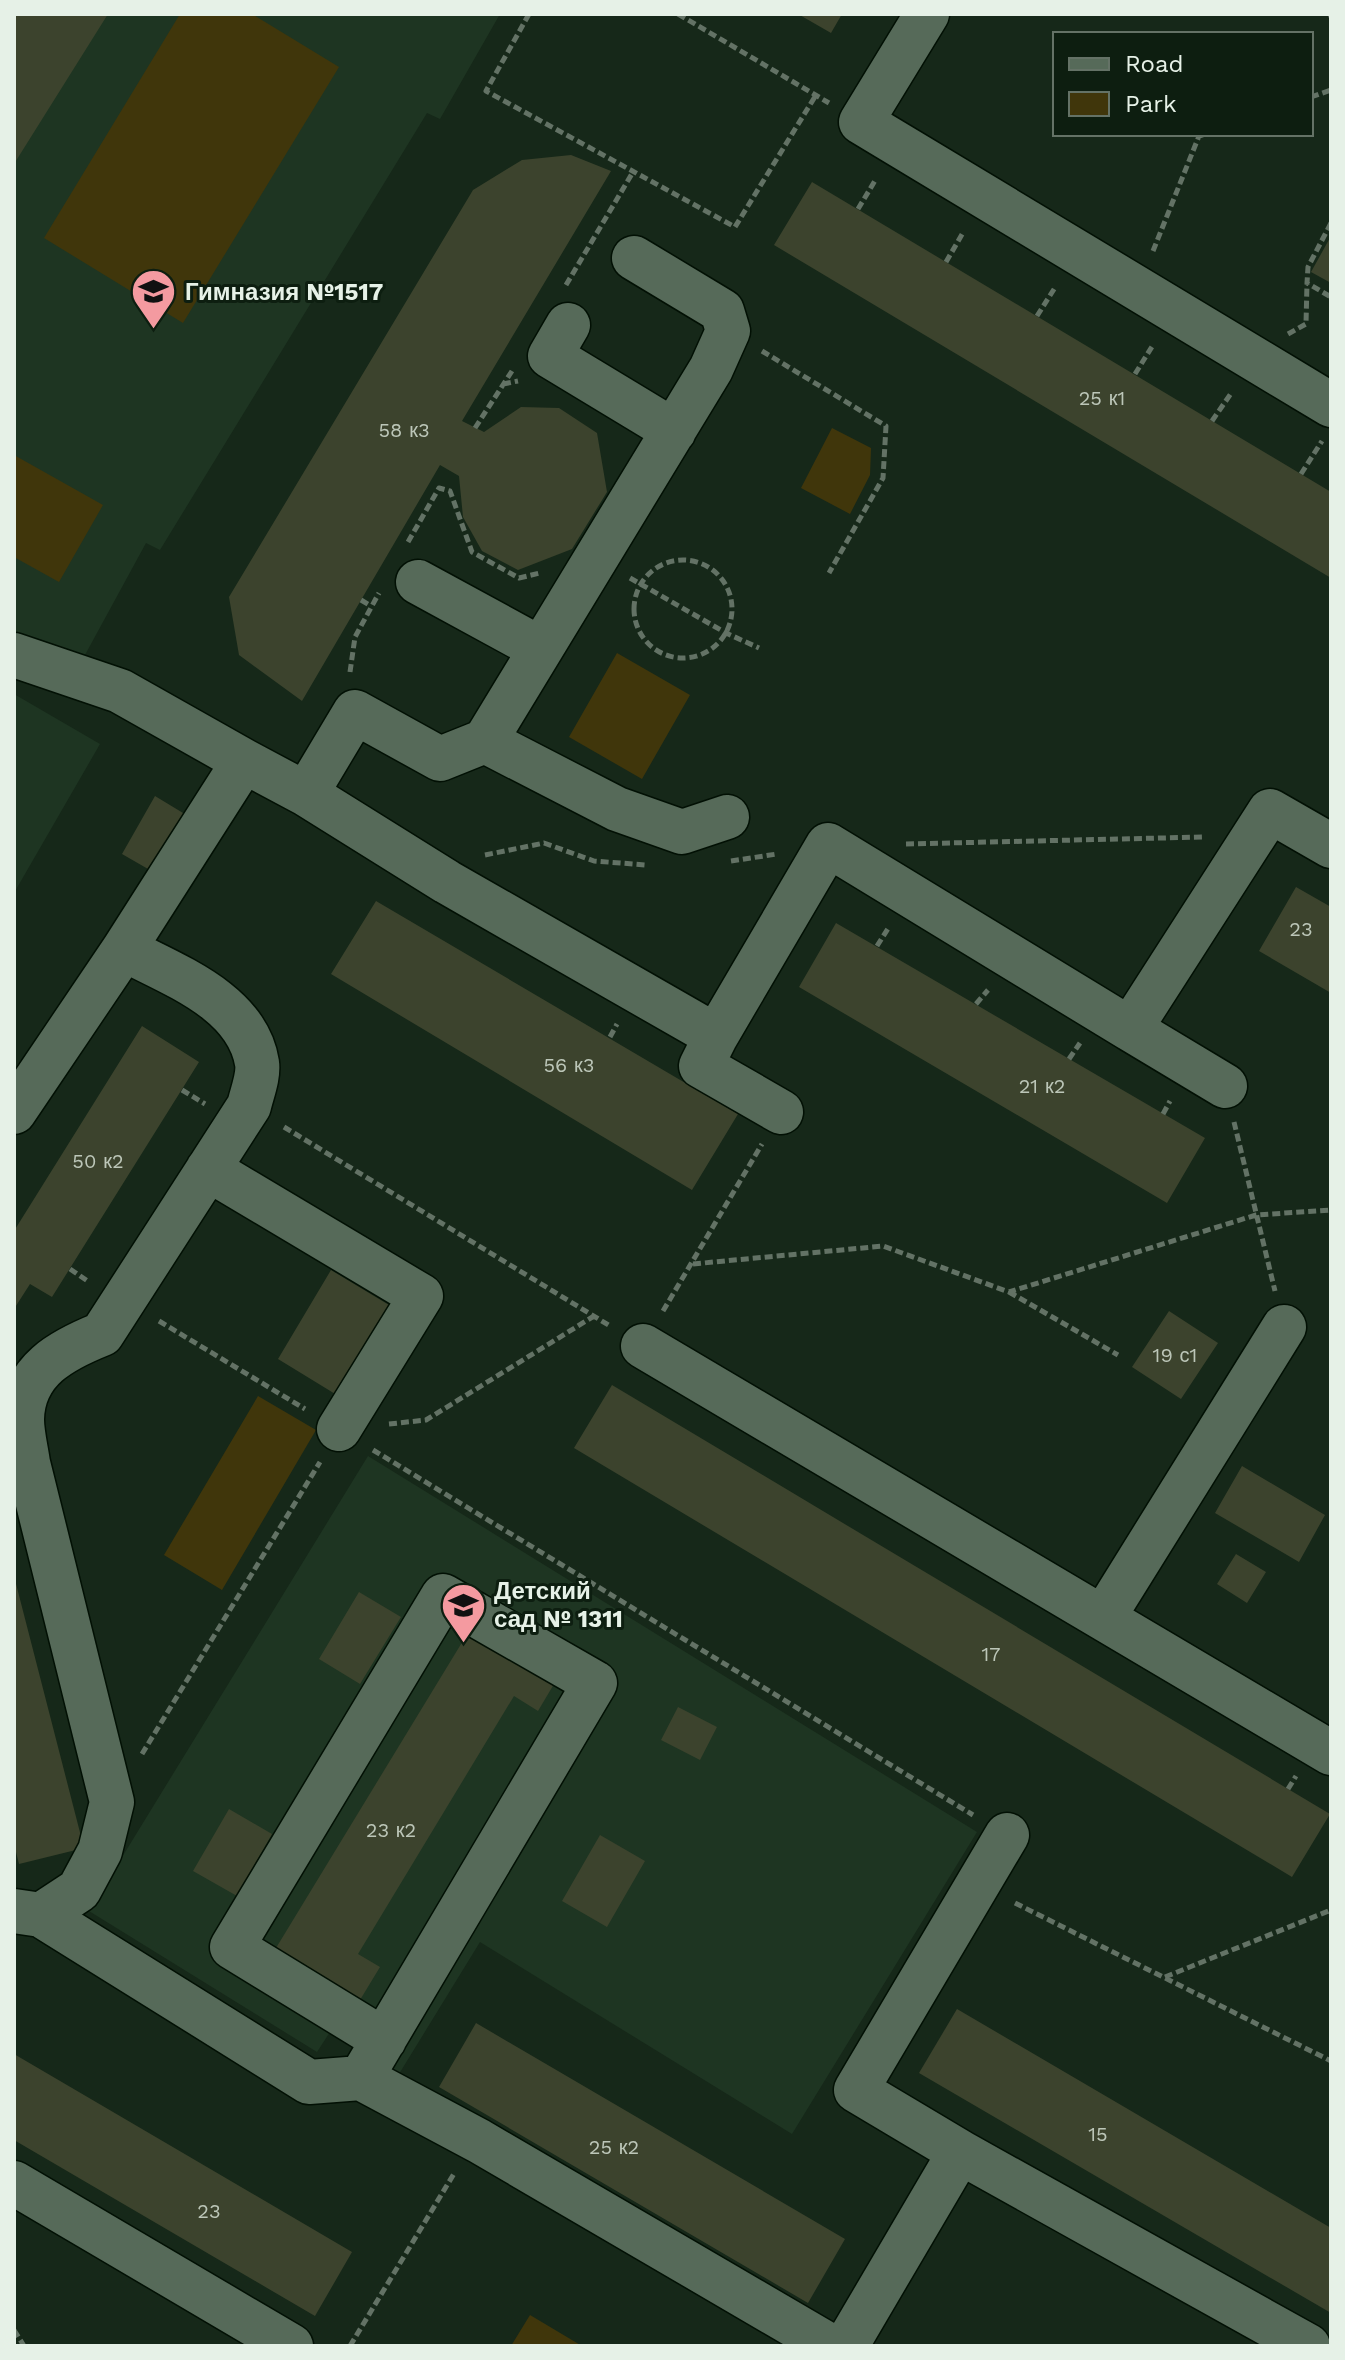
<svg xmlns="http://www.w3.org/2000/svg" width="1345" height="2360" viewBox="0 0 1345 2360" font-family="'Work Sans',sans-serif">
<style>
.built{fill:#1e3522}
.green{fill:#40360b}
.building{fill:#3c432d}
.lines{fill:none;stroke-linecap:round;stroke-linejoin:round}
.minor-casing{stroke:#021004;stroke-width:47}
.path{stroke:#637265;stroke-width:5;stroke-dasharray:8 4;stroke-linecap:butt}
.minor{stroke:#566a59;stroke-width:44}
.labels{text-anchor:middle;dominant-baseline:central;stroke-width:6;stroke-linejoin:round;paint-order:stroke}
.number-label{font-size:20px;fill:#bcc6b8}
.poi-label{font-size:24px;font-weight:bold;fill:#e6f1e7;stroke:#0d1e10;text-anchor:start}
</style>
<rect width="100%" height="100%" fill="#162819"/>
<path class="built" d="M 14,14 L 500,14 L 440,119 L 427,113 L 160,550 L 146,543 L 67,688 L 14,657 Z
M 14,694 L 100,744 L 14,893 Z
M 368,1456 L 977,1832 L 792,2134 L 480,1942 L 399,2074 L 330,2032 L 317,2052 L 89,1911 Z"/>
<path class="green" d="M 180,14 L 252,14 L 339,67 L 183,323 L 44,238 Z
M 832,428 L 871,448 L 870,475 L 850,514 L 801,488 Z
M 14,455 L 103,505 L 59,582 L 14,557 Z
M 617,653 L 690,695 L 642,779 L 569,737 Z
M 258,1396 L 316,1430 L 222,1590 L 164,1555 Z
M 530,2315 L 582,2346 L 511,2346 Z"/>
<path class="building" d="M 17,14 L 108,14 L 14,164 L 14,19 Z
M 798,14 L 842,14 L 831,33 Z
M 571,155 L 611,171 L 462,421 L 484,432 L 521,407 L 559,408 L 597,433 L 607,492 L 572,549 L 518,570 L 482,551 L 463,517 L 459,476 L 440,465 L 302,701 L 239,655 L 229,597 L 473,190 L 522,160 Z
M 812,182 L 1331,492 L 1331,578 L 774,245 Z
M 1331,236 L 1331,283 L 1311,272 Z
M 155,796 L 188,816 L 155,873 L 122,854 Z
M 1296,887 L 1331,907 L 1331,993 L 1259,951 Z
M 376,901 L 738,1114 L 692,1190 L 331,974 Z
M 836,923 L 1205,1138 L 1167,1203 L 799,987 Z
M 142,1026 L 199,1062 L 52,1297 L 30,1284 L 14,1309 L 14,1231 Z
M 331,1270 L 399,1311 L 345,1400 L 278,1359 Z
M 1169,1311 L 1218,1343 L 1181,1399 L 1132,1367 Z
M 612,1385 L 1330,1814 L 1292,1877 L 574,1448 Z
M 1242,1466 L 1325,1515 L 1299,1562 L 1215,1513 Z
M 1236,1554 L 1266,1572 L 1247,1603 L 1217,1584 Z
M 14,1576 L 84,1848 L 19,1864 L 14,1844 Z
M 359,1592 L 401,1617 L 360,1684 L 319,1659 Z
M 472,1626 L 557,1679 L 538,1711 L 514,1696 L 358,1954 L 380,1967 L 360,2000 L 276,1948 Z
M 678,1707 L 717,1727 L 700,1760 L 661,1740 Z
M 229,1809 L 272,1834 L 237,1896 L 193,1871 Z
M 600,1835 L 645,1861 L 607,1927 L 562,1901 Z
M 957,2009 L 1331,2228 L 1331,2313 L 919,2073 Z
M 476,2023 L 845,2239 L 808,2303 L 439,2087 Z
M 14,2054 L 352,2252 L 315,2316 L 14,2140 Z"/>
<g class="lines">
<defs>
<path id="minor" d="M 927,14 L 861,122 L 1331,405
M 568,325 L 550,356 L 674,431
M 418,582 L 541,649
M 14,655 L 120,691 L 244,761 L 124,949
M 485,741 L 617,809 L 682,832 L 727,817
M 244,761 L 306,794 L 447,882 L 716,1036 L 828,845 L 1130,1029 L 1270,811 L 1331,846
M 306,794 L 355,712 L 440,759 L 485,741 L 711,369 L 728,331 L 722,311 L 634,258
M 1130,1029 L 1225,1086
M 716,1036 L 701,1066 L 781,1112
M 14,1112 L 124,949 C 173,975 247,1001 257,1063 C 259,1076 252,1093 249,1106 L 102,1334 C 62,1350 23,1370 22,1419 C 22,1433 26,1449 28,1463 L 112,1802 L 100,1851 L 79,1890 L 41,1915 L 14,1911
M 208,1169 L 421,1296 L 339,1429
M 643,1346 L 1331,1753
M 1103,1618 L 1284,1327
M 41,1915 L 309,2082 L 361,2078 L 479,2141 L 830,2346
M 361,2078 L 595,1683 L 443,1596 L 232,1947 L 384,2040
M 960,2152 L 856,2090 L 1007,1835
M 14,2183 L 291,2346
M 846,2346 L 960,2152 L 1308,2346"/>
</defs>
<use href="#minor" class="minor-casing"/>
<path class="path" d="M 529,14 L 486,91 L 735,227 L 816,95
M 678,14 L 829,103
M 1330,14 L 1331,17
M 1311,97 L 1331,90
M 858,209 L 876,179
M 1331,223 L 1308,267 L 1307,283 L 1331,297
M 1153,251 L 1199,136 L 1206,134
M 946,262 L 964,231
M 566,285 L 633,172
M 1037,316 L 1056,286
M 1288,334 L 1306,324 L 1307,283
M 762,351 L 886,426 L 883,478 L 829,573
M 1135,374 L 1153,345
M 503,384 L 518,381
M 1212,421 L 1232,392
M 475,428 L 512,371
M 1301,474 L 1322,441
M 408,542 L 439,488 L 450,491 L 472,552 L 519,578 L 540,573
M634 609a49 49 0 1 1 98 0a49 49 0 1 1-98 0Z
M 630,578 L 726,633 L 759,648
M 361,600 L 371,606
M 350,672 L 355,637 L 379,593
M 906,844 L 1204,837
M 485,855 L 544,843 L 594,861 L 646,865
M 731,861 L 777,854
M 877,946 L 889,927
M 976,1004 L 988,990
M 610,1037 L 617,1024
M 1069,1059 L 1080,1043
M 182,1090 L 205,1104
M 1163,1114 L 1170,1101
M 1234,1122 L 1275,1291
M 284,1127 L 610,1326
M 693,1264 L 883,1246 L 1009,1292 L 1256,1215 L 1331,1210
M 70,1269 L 89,1282
M 1009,1292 L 1118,1355
M 663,1311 L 762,1144
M 159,1321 L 305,1409
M 389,1424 L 426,1420 L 594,1316
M 373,1450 L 973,1815
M 142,1754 L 320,1462
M 1288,1789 L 1296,1776
M 1015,1903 L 1331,2061
M 1165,1977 L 1331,1910
M 14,2330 L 24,2346
M 350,2346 L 455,2172"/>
<use href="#minor" class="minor"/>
</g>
<defs>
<symbol id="school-pin" viewBox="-11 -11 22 30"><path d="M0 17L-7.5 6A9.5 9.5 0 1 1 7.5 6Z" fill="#f49aa0" stroke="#0d1e10"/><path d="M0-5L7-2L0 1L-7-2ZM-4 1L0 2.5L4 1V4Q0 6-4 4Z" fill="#111"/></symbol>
</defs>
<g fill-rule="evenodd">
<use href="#school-pin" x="128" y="266" width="51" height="69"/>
<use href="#school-pin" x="438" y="1580" width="51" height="69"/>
</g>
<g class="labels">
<g class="number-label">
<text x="1102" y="398">25 к1</text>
<text x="404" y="430">58 к3</text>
<text x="1301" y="929">23</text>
<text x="569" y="1065">56 к3</text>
<text x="1042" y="1086">21 к2</text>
<text x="98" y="1161">50 к2</text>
<text x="1175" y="1355">19 с1</text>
<text x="991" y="1654">17</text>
<text x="391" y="1830">23 к2</text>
<text x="1098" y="2134">15</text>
<text x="614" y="2147">25 к2</text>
<text x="209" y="2211">23</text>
</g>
<g class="poi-label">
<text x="185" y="292">Гимназия №1517</text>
<text x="494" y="1591">Детский<tspan x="494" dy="28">сад № 1311</tspan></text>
</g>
</g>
<rect width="1345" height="2360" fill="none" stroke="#e6f1e7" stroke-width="32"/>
<rect x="1053" y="32" width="260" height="104" fill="#0d1e10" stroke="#647266" stroke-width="2"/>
<rect x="1069" y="58" width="40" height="12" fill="#566a59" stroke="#647266" stroke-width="2"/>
<text x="1125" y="72" font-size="24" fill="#e6f1e7">Road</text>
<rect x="1069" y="92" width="40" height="24" fill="#40360b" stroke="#647266" stroke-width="2"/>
<text x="1125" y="112" font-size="24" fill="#e6f1e7">Park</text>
</svg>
